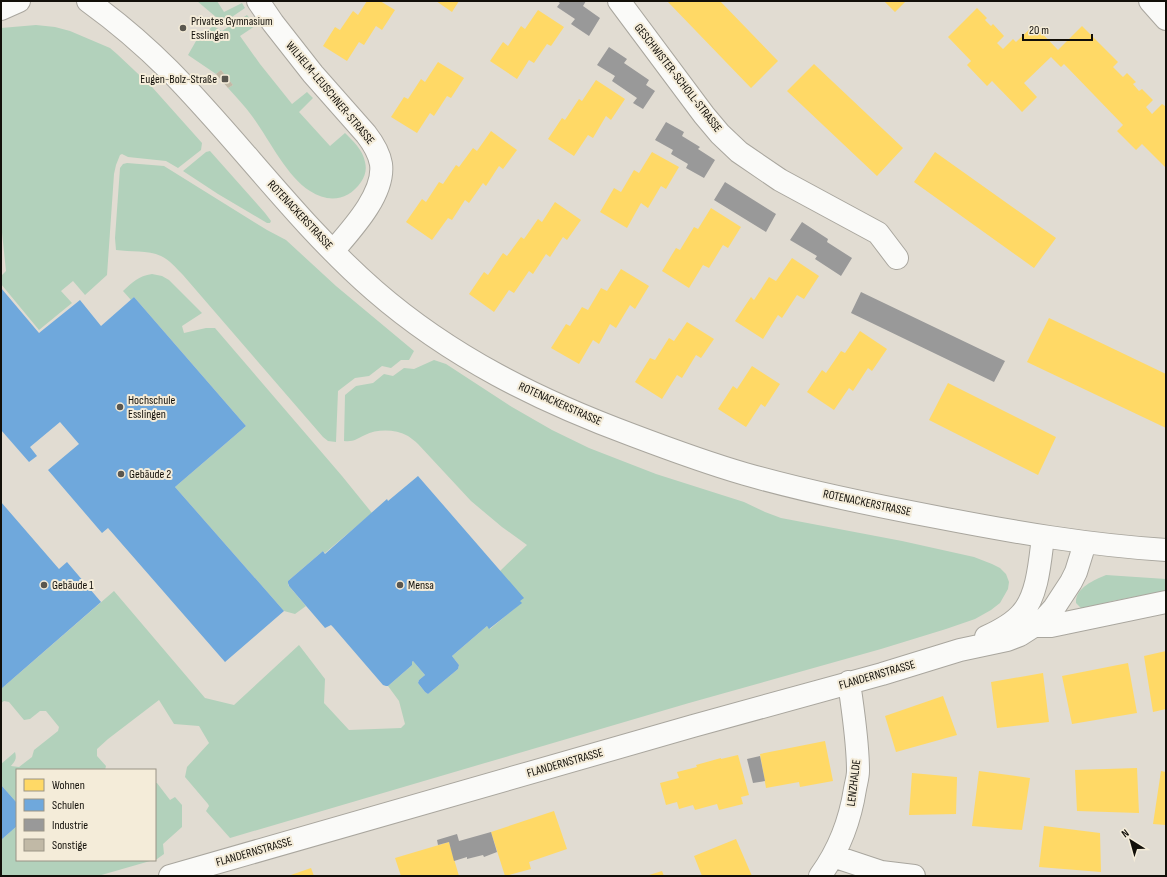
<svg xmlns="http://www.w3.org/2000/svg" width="1167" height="877" viewBox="0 0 1167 877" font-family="'Sofia Sans Condensed',sans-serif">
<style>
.green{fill:#b2d1bb}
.homes{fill:#ffd966}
.schools{fill:#6fa8dc}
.industry{fill:#999}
.building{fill:#c1b9a6}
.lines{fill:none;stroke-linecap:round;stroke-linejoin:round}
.minor-casing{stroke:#a9a69e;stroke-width:24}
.major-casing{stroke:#a9a69e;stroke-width:24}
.minor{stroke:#fafaf8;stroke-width:22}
.major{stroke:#fafaf8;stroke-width:22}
.poi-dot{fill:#5a574f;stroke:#f4ecd9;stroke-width:1.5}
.labels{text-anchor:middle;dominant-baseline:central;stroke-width:4;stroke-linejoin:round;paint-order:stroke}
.poi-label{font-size:12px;fill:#120f09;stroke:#f4ecd9;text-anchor:start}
.street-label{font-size:12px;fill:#120f09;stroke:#f4ecd9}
</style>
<rect width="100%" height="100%" fill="#e1dcd2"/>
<path class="green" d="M 197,1 L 217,1 L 224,12 L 242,3 L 245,8 L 223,23 Z
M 247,15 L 255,26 L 240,36 L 260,64 L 292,104 L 307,92 L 313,98 L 299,112 L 330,146 L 345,133 C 353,141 363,150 365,162 C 367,170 365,176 361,182 C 348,201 328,203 310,191 C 287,177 269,139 252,116 C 245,106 236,97 228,88 L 233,85 L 221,70 L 216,74 L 188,55 L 196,41 L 213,26 L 222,31 Z
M 36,25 L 55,27 L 70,31 L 110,48 L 117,54 L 152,87 L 202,143 L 201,150 L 178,168 L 166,161 L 128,157 L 122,154 L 120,155 L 116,165 L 114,174 L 107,275 L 85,295 L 73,281 L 61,291 L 72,303 L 39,330 L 1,284 L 1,276 L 6,271 L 1,223 L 1,28 Z
M 210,151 L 265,213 L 271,221 L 270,223 L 267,223 L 262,220 L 218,194 L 183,171 L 206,152 Z
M 127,163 L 164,166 L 267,230 L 286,240 L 336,286 L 414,351 L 409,360 L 401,360 L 391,368 L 382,366 L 369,376 L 355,378 L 338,391 L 336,442 L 328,441 L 323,437 L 183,275 C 176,268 170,260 161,256 C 148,250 130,252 116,250 L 115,238 L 120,168 L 123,164 Z
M 152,274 L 162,276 L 169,280 L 202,313 L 182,326 L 184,333 L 206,328 L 215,328 L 342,476 L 372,513 L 325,553 L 323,551 L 288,581 L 288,585 L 306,606 L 295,614 L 284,611 L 175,487 L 246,426 L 134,297 L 131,300 L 123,291 C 133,282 138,276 152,274 Z
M 434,360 L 446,364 L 512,407 L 552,430 L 589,448 L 656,474 L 744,502 L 765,512 L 781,518 L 902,541 L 974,557 L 992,564 L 1000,568 L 1006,574 L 1009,582 L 1008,589 L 1000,603 L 991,610 L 975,619 L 946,629 L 881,649 L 689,703 L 230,838 L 206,811 L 209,806 L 208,804 L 185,777 L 187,767 L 209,743 L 199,726 L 174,724 L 159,700 L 108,739 L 97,749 L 97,756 L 106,766 L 105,770 L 17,770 L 17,803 L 1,785 L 1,764 L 15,752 C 17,759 15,761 11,766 L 19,767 L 32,757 L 34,750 L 58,731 L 59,727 L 46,711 L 40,711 L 30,719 L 24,720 L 9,702 L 4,701 L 1,703 L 1,689 L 114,591 L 205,698 L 234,705 L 299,645 L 325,679 L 324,703 L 349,730 L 401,728 L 405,724 L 399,701 L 388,686 L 411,666 L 412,665 L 412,662 L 413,661 L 425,675 L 419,680 L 418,683 L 425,692 L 428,694 L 458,669 L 459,665 L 452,656 L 487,626 L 490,629 L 521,603 L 500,571 L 527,545 L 502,527 L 471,501 L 418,444 C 415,441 411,438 408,436 C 395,429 377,429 365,435 C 356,439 354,442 344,441 L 345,395 L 356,386 L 373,383 L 384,374 L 393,376 L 404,368 L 414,369 Z
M 1106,575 L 1166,579 L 1166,591 L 1112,601 L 1085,610 L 1082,609 L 1076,603 C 1075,588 1094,580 1106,575 Z
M 155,783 L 157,783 L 170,800 L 175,797 L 182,805 L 182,827 L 163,844 L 164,854 L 157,859 L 98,876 L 1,876 L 1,840 L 17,826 L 17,860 L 155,860 Z"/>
<path class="homes" d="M 367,1 L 380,1 L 395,10 L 382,30 L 376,26 L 364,45 L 359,42 L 347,61 L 323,46 L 335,27 L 340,30 L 353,11 L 358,15 Z
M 436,1 L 459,1 L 452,12 Z
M 669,1 L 720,1 L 778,61 L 751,88 L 668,2 Z
M 884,1 L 906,1 L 895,12 Z
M 977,8 L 987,18 L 985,20 L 991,26 L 993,24 L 1004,36 L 997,43 L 1003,49 L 1013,39 L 1016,42 L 1034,25 L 1058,50 L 1082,26 L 1118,62 L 1113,67 L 1123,77 L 1127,73 L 1136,82 L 1133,84 L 1139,91 L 1142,89 L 1153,100 L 1146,107 L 1152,114 L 1162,104 L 1165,106 L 1166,105 L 1166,168 L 1142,144 L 1136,150 L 1117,131 L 1123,125 L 1064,64 L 1061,67 L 1051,57 L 1024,83 L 1037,97 L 1022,112 L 992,81 L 987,86 L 967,65 L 971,61 L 948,37 Z
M 538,10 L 564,27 L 551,46 L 547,44 L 534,63 L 529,60 L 517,79 L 490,61 L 503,42 L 508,46 L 521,26 L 525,29 Z
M 438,62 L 464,78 L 451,98 L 447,96 L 434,116 L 430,113 L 417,133 L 391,117 L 404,97 L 408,99 L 421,79 L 425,82 Z
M 814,64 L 903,148 L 877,176 L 787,91 Z
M 596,80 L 625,99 L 611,120 L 606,116 L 593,138 L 588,135 L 574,156 L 548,139 L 562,118 L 565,120 L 579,99 L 582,101 Z
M 491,131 L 517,150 L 503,169 L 499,166 L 486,186 L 483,183 L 469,203 L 465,200 L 452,220 L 448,218 L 432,240 L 406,222 L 422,199 L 426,202 L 439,182 L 443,184 L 456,165 L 459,167 L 473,148 L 477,151 Z
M 652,152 L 679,167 L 666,189 L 661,186 L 648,208 L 641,203 L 627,228 L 600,212 L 614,188 L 621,192 L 634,170 L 639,173 Z
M 935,152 L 1056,238 L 1034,268 L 914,182 Z
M 555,202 L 581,220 L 567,240 L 563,237 L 550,257 L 546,254 L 533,274 L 529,271 L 514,293 L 509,290 L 494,312 L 469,294 L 484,272 L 488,275 L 503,253 L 507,256 L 521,237 L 524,239 L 538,219 L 542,222 Z
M 711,208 L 741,227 L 728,248 L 723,245 L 709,268 L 703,265 L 689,288 L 662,271 L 676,248 L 680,250 L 694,227 L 698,229 Z
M 792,258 L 819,276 L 804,299 L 797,295 L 782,318 L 778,315 L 763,339 L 735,321 L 751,297 L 754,300 L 769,277 L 776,281 Z
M 621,269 L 649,286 L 635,309 L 630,305 L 616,328 L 610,324 L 599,344 L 593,340 L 579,364 L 551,348 L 566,324 L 570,326 L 582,307 L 588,310 L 601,288 L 607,291 Z
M 1049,318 L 1166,374 L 1166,428 L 1027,362 Z
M 687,322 L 714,339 L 701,358 L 696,355 L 682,378 L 677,375 L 662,399 L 635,382 L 650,358 L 655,360 L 669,338 L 674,341 Z
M 860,331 L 887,349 L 872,371 L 868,368 L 853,391 L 849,388 L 834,410 L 807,392 L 822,370 L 826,373 L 841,351 L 845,353 Z
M 752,366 L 780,384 L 765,407 L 761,404 L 746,427 L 718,409 L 733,386 L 737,389 Z
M 948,383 L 1056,437 L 1038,475 L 929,420 Z
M 1166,651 L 1166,709 L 1153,712 L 1144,656 Z
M 1128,663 L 1137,713 L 1072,724 L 1062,676 Z
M 1043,673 L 1049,722 L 997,728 L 991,682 Z
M 943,696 L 957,735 L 896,752 L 885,716 Z
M 825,741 L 833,781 L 800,787 L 799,782 L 766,788 L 760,754 Z
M 738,755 L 749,795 L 741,797 L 743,804 L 719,810 L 717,804 L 695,810 L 693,805 L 679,809 L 677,802 L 666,805 L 660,783 L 679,778 L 677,772 L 697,767 L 696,765 L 721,758 L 721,759 Z
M 1137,768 L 1139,813 L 1077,811 L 1075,770 Z
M 979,771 L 1030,778 L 1022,830 L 972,826 Z
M 1161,771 L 1166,772 L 1166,825 L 1153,824 Z
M 912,773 L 957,777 L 956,814 L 909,815 Z
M 554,811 L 567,849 L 529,862 L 531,869 L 505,876 L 491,832 Z
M 1044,826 L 1100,833 L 1101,872 L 1039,867 Z
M 736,839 L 752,876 L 702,876 L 694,856 Z
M 449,842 L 459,876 L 401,876 L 395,858 Z
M 311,868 L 314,876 L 288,876 Z
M 662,871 L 664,876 L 646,876 Z"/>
<path class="schools" d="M 1,288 L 39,333 L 80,300 L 101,326 L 134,297 L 246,426 L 175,487 L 284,611 L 225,662 L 108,528 L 102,533 L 48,470 L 79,444 L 60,422 L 30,447 L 37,456 L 29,462 L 1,430 Z
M 418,476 L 524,598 L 520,601 L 522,603 L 489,629 L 487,626 L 452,656 L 459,665 L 458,669 L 428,694 L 425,692 L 418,683 L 419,680 L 425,675 L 413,661 L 412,662 L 412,665 L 411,666 L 388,686 L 386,686 L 383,685 L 333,627 L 331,625 L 325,628 L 289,586 L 288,583 L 288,581 L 323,551 L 325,554 L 387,499 L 388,501 Z
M 1,502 L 59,569 L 67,562 L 101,602 L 1,689 Z
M 1,785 L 17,803 L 17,826 L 1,840 Z"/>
<path class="industry" d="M 557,1 L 586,1 L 583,6 L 600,18 L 589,36 L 571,24 L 575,19 L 557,7 L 560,3 Z
M 609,47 L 627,59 L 624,63 L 649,80 L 646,85 L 655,91 L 643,109 L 633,103 L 637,98 L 612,81 L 615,76 L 597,65 Z
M 666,122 L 684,132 L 682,136 L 700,147 L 698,149 L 715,160 L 704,178 L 686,168 L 688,164 L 671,154 L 673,150 L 655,140 Z
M 725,182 L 776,214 L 766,232 L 714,200 Z
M 802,222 L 828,239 L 827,242 L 852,258 L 841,276 L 815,259 L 817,256 L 790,240 Z
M 861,292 L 1005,361 L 994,382 L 851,313 Z
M 760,756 L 765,781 L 753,783 L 747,759 Z
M 491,832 L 497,852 L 484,857 L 483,855 L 467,859 L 467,857 L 454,861 L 449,842 L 438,845 L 437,840 L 457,834 L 459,841 Z"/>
<path class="building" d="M 221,70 L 233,85 L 228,88 L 216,74 Z"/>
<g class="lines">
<defs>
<path id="minor" d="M 258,1 L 273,23 L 313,74 L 366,134 C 373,143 379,152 381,164 C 385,194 351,230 333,251
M 619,1 L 704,115 L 720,134 L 739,152 L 780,180 L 878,233 L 897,258
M 1150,1 L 1166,19
M 1,9 L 19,1
M 1034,626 L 1051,626 L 1166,602
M 986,637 C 999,631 1013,624 1022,613 C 1038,595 1040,560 1043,537
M 833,856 L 881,872 L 914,876
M 170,876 L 693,726 L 882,674 L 960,650 L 1007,640 L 1020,635 L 1034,626 L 1045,618 L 1054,608 L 1071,582 L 1076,572 L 1085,543
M 820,876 C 839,850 850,821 855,789 C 856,783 858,777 858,771 C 858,741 853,712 849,682"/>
<path id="major" d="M 88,1 C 117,22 144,45 169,70 C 240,142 299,225 375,291 C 451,357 538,400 632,435 C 669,449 707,463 745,474 C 808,492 872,505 936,517 C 1013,532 1088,545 1166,550"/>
</defs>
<use href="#minor" class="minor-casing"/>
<use href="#major" class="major-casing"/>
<use href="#minor" class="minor"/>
<use href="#major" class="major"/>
</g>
<g class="poi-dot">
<circle cx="183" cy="28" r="4"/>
<rect x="221" y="75" width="8" height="8" rx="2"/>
<circle cx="120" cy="407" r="4"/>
<circle cx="121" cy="474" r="4"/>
<circle cx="44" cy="585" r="4"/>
<circle cx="400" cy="585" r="4"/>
</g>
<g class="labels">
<g class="poi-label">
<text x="191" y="21">Privates Gymnasium<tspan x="191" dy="14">Esslingen</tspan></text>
<text x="217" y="79" text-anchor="end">Eugen-Bolz-Straße</text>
<text x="128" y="400">Hochschule<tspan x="128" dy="14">Esslingen</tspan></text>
<text x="129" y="474">Gebäude 2</text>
<text x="52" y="585">Gebäude 1</text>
<text x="408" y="585">Mensa</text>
</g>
<g class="street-label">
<text transform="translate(678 78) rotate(52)">GESCHWISTER-SCHOLL-STRASSE</text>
<text transform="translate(330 93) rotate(50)">WILHELM-LEUSCHNER-STRASSE</text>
<text transform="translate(300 215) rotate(47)">ROTENACKERSTRASSE</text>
<text transform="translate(560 404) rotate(24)">ROTENACKERSTRASSE</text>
<text transform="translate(867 503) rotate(12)">ROTENACKERSTRASSE</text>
<text transform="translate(877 675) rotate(-16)">FLANDERNSTRASSE</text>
<text transform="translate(565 763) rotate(-16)">FLANDERNSTRASSE</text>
<text transform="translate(854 783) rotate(-83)">LENZHALDE</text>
<text transform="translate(254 852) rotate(-16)">FLANDERNSTRASSE</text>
</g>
</g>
<rect width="1167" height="877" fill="none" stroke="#120f09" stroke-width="4"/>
<rect x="16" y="769" width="140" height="92" fill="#f4ecd9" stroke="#9a9486"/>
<rect x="24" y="779" width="20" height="12" fill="#ffd966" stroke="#9a9486"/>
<text x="52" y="789" font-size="12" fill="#120f09">Wohnen</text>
<rect x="24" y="799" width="20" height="12" fill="#6fa8dc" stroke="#9a9486"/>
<text x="52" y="809" font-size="12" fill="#120f09">Schulen</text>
<rect x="24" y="819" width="20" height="12" fill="#999999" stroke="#9a9486"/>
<text x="52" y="829" font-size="12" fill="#120f09">Industrie</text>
<rect x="24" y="839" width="20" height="12" fill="#c1b9a6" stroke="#9a9486"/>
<text x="52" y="849" font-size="12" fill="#120f09">Sonstige</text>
<g transform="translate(1131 841) rotate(323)" stroke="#f4ecd9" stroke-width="3" paint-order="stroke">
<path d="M0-3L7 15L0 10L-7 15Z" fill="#120f09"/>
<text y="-6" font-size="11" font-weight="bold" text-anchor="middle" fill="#120f09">N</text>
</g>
<path d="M1023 34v6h69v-6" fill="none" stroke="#120f09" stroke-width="2"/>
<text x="1029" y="34" font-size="12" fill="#120f09" stroke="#f4ecd9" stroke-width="3" paint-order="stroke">20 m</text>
</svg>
